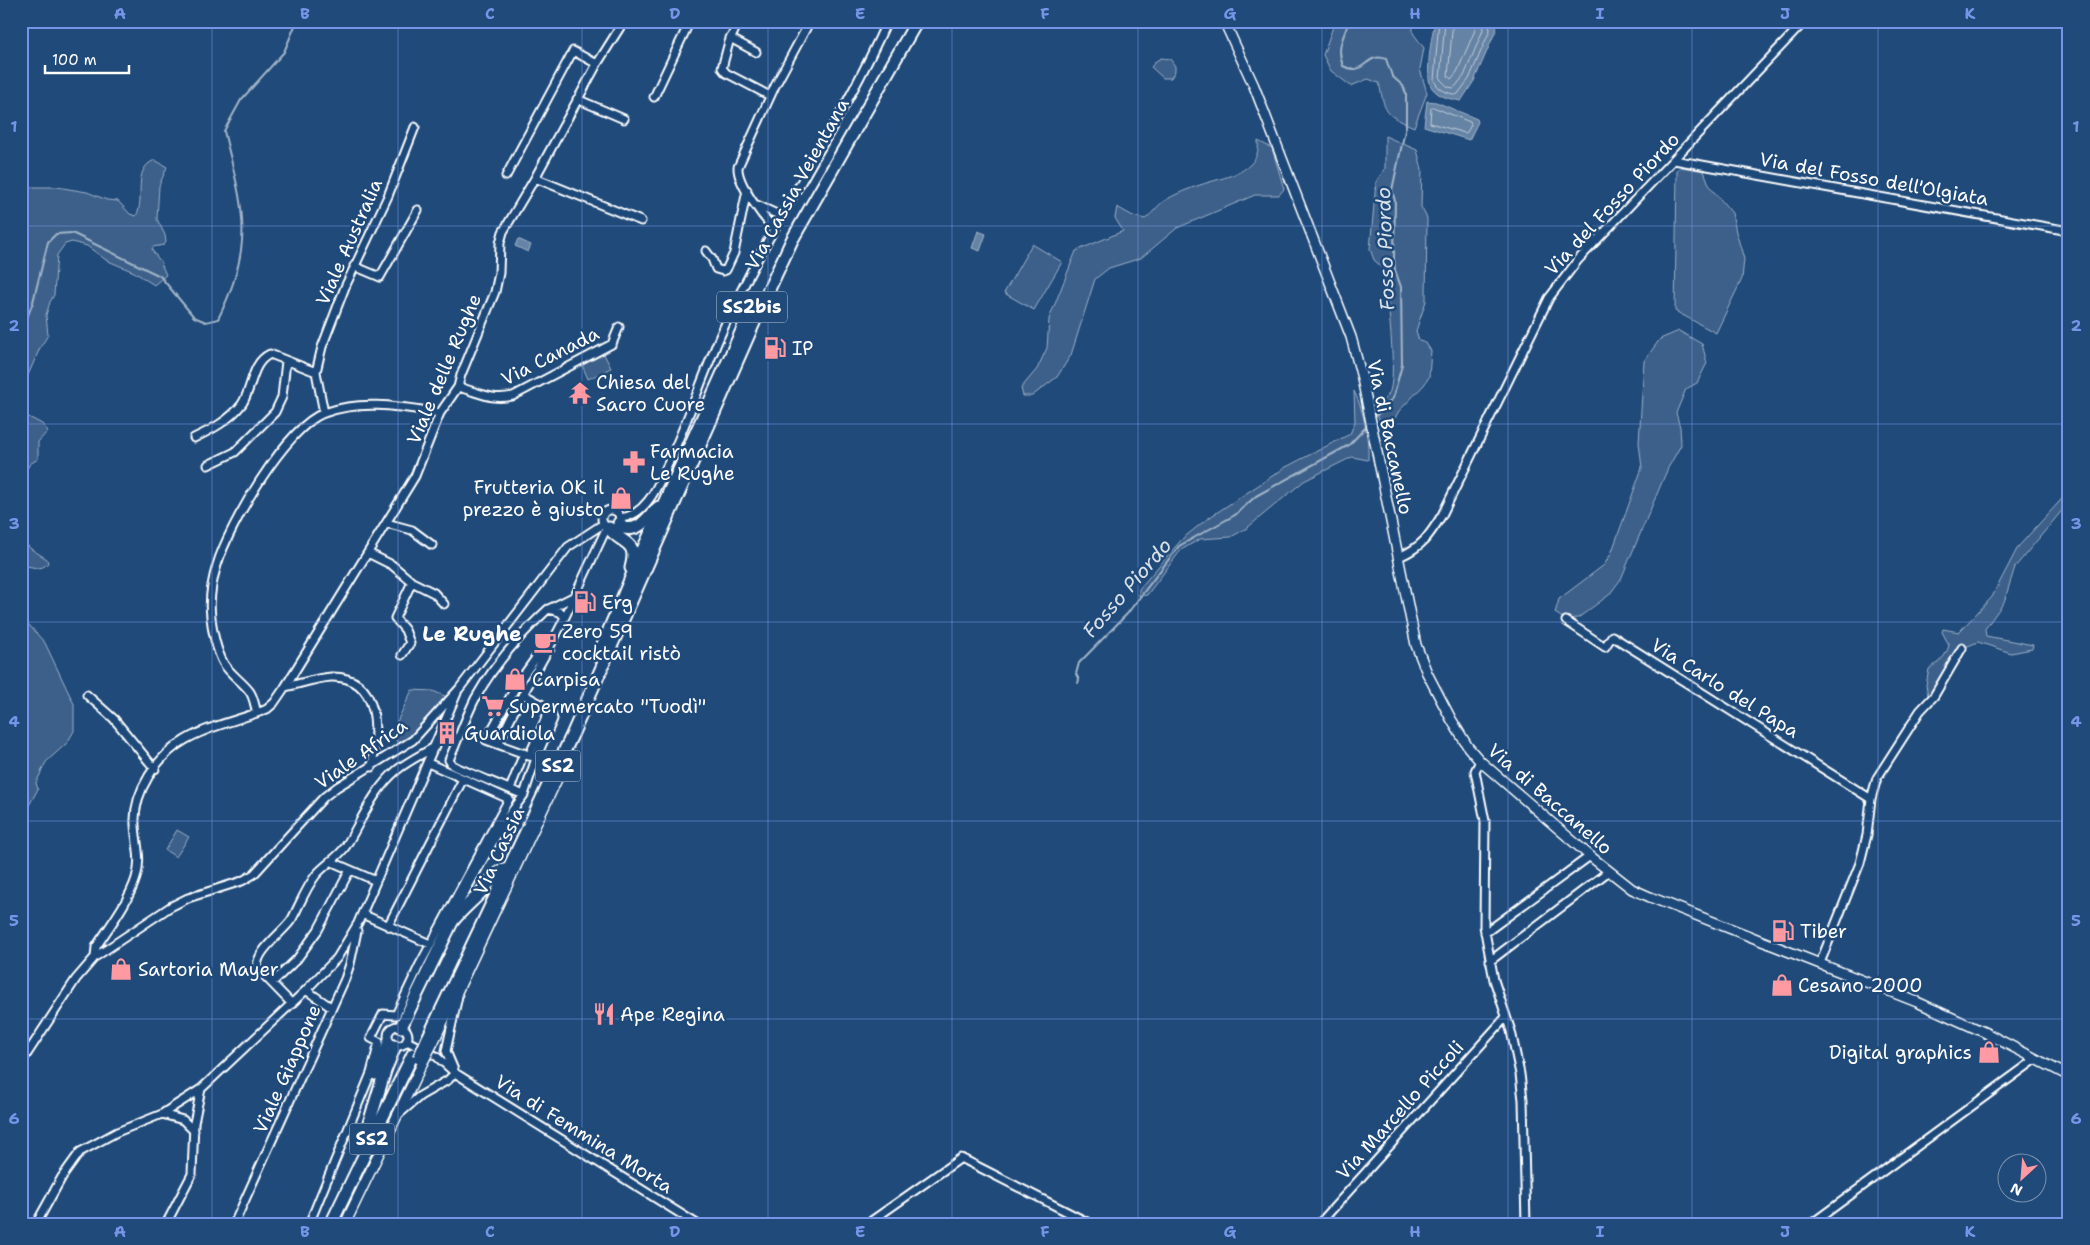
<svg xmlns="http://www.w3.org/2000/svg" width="2090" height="1245" viewBox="0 0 2090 1245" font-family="'Shantell Sans',sans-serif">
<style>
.green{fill:#3c618b;stroke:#9eb0c5}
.water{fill:#6583a4;stroke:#a3b5c8}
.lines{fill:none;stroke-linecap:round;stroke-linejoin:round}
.shore{stroke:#c1cddb;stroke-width:1}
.stream{stroke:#a3b5c8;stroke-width:2}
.minor-casing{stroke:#fff;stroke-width:11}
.tertiary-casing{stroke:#fff;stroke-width:12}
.trunk-casing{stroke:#fff;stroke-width:15}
.minor{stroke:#1f4a7a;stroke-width:7}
.tertiary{stroke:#1f4a7a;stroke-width:9}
.trunk{stroke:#1f4a7a;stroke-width:11}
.tertiary-bridge-casing{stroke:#fff;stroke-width:12;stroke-linecap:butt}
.trunk-bridge-casing{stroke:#fff;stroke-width:15;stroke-linecap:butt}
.tertiary-bridge{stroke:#1f4a7a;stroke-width:9}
.trunk-bridge{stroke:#1f4a7a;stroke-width:11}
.grid{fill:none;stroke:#7795e8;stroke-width:1;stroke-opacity:0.55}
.labels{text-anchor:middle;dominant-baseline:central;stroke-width:5;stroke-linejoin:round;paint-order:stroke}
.shield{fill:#1f4a7a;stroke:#bcc9d7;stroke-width:1}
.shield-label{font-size:18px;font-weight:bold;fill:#fff}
.street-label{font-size:19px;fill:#fff;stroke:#1f4a7a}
.poi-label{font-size:19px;fill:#fff;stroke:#1f4a7a;text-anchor:start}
.water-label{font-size:20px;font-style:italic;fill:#d8e0e8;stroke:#1f4a7a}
.quarter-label{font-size:21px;font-weight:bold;fill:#fff;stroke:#1f4a7a}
.neatline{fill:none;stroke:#7795e8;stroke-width:2}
.grid-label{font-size:16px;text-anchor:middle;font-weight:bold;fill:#7795e8}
</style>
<rect width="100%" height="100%" fill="#1f4a7a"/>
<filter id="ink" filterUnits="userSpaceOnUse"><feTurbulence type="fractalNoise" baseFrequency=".02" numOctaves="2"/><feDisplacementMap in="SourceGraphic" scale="10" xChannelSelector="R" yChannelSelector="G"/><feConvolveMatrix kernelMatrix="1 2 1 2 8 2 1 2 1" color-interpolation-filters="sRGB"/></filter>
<g filter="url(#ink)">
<path class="green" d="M 1335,21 L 1413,21 L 1413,33 L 1424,48 L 1420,69 L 1427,93 L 1414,127 C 1384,114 1386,115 1379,83 L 1368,79 L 1351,86 L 1331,71 L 1323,55 Z
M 1161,58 L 1170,59 L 1175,66 L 1175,71 L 1171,78 L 1163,78 L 1151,67 L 1156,61 Z
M 1385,136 L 1417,150 L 1422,169 L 1421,207 L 1427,218 L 1426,301 L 1416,331 L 1419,341 L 1426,343 L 1431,351 L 1429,377 L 1424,385 L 1399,411 L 1390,427 L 1384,429 L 1373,407 C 1377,404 1385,400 1388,395 C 1399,382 1386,291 1385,270 L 1374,260 L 1370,249 L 1376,182 L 1385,168 Z
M 1258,141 L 1272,148 L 1284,189 L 1279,195 L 1255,195 L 1177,228 L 1141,258 L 1109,268 L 1095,279 L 1071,355 L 1057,377 L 1032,396 L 1023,396 L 1021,388 L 1037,369 L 1047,348 L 1049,319 L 1076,251 L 1123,231 L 1115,218 L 1117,207 L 1133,216 L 1145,219 C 1152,214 1158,205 1164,201 C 1175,194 1188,189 1200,185 C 1223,177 1262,173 1258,141 Z
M 155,160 L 167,167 L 159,186 L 157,219 L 165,235 L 166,242 L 164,245 L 153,247 L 152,250 L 160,261 L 166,275 L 154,285 L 134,272 L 106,260 L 87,246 L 72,242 L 65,244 L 57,255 L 54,295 L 50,302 L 46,315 L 48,335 L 40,348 L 21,391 L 21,184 L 28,187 L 57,187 L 87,192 L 107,200 L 118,201 L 130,214 L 136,216 C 146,199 131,169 155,160 Z
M 1681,167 L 1704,171 L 1710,187 L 1732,213 L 1736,232 L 1744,259 L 1742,279 L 1716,333 L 1675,311 L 1677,170 Z
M 1032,244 L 1062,262 L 1034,310 L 1004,293 Z
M 1679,331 L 1702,344 L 1707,363 L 1697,383 L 1686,389 L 1676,413 L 1680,427 L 1681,445 L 1668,468 L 1621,579 L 1609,595 L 1578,618 L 1564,619 L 1555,613 L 1559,599 L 1604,565 L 1611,554 L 1642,468 L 1639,443 L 1644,361 L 1660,339 Z
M 604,354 L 611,368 L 588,379 L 582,365 Z
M 1354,391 C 1364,411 1369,438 1368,460 L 1352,457 L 1304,481 L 1247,528 L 1231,537 L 1200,539 L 1181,550 L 1147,595 L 1139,596 L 1139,589 L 1182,539 L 1207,519 L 1286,467 L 1350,434 L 1355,422 Z
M 21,413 L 42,424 L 48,431 L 38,442 L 38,459 L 30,464 L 22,476 Z
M 2069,491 L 2069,502 L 2015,567 L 2004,602 L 1985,629 L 1986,636 L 2033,645 L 2032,649 L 2011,653 L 1978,642 L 1963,648 L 1940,686 L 1928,695 L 1926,685 L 1929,669 C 1939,662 1946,657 1949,645 L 1942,632 L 1943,629 L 1959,632 L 1992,597 L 2018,547 Z
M 21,539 L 31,549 L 47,559 L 48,563 C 40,572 34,566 24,566 L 21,568 Z
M 21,616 L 45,643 L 74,704 L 74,731 L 67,743 L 46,762 L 36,783 L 38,789 L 21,820 Z
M 412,690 L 433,691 L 447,697 L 416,733 L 398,744 L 392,732 Z
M 177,830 L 189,837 L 176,857 L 165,850 Z"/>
<path class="water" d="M 1435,21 L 1490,21 L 1497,28 L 1474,81 L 1461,101 C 1450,99 1439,97 1432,88 C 1424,77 1432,35 1435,21 Z
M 1427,101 L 1436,102 L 1477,119 L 1478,122 L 1469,140 L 1424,126 Z
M 978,231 L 986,234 L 980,251 L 972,248 Z
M 518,239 L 531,245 L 528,252 L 515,246 Z"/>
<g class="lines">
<path class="shore" d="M 1439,21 L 1434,80 C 1438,90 1447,93 1457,95 L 1469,79 L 1490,30 L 1488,21
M 1445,21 L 1440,79 L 1448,87 L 1454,88 L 1464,76 L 1483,30 L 1482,21
M 1453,21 L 1448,76 L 1451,79 L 1457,72 L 1475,30 L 1474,21
M 1433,107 L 1470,122 L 1471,125 L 1467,132 L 1465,133 L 1430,123 L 1431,108 Z"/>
<path class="stream" d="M 1349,21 C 1343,40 1336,46 1343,66 C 1365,78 1366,51 1386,59 L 1392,76 L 1403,86 L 1406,93 L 1406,126 L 1392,190 L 1395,201 L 1394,258 L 1395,270 L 1401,287 L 1402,365 L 1393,398 L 1375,417
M 21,334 L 33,302 L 48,242 L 56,234 L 72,233 L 160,276 L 194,317 L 206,322 L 218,319 C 230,295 240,268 242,241 C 245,205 232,166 224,131 L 241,100 L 284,52 L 297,21
M 1078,683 L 1079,680 L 1076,674 L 1079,663 L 1127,614 L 1179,546 L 1235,515 L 1256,496 L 1349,445 L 1367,426"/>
<defs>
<path id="minor" d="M 739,21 L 729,42 L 722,68 L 726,73 L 770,96
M 730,38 L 756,52
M 654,97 L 690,21
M 577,99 L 624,119
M 1674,160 L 2069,231
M 506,176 L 573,51 L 597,64
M 535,178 L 641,221
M 757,205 L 781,216
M 774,229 C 763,217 737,184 738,167 L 775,86 L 810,21
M 706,251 L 712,259 L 716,269 L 723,271 L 726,270 L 734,253 L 747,190
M 354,266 L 380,277 L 418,210
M 458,387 C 479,392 490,401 513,396 L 612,344 L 619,327
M 324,413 L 316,372 L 322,347 L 345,287 L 388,196 L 415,127
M 194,438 C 211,430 230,420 242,404 C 253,387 251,363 270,354 L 316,372
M 208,465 L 235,452 L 275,412 L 282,397 L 286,361
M602 519a9 9 0 1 1 18 0a9 9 0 1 1-18 0Z
M 620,518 C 632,517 641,510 648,501 C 656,491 661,479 666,468 C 682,434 695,398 709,363 C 755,243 835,139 887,21
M 386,523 L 412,530 L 432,545
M 368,553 L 392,565 L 412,582 L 434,593 L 444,604
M 1399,557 C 1422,547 1429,536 1442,515 L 1549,298 L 1578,260 L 1805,21
M 549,609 L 575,596
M 565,617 L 607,527
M 1566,621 L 1605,647 L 1612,636 L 1871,799
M 402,655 L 410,643 L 405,630 L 395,618 L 412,582
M 285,687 C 299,684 316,678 331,677 C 382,676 377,733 372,767
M 523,694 L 550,709 L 553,719 L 536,758
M 87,695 L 114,719 L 155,769
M 257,713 C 255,707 254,698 250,692 C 243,682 231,675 224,664 C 217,652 212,631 211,617 C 209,601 212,581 217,565 C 228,527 286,427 324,413 C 362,399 402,407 440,413
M 499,743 C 517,699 545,660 565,617 L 560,612 L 548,609 C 520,635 493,666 475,699 C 465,719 458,740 449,760 L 452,765 L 458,768 L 524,795 L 536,758 L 486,740 L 518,683 L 545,645 L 550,649
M 529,756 L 550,709
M 1480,761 L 1475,771 L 1485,821 L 1484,926 L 1494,980 L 1511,1031 L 1520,1074 L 1523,1100 L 1526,1224
M 510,789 L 524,753
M 330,861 L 376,881
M 362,914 L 430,944
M 450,919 L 505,820 L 524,795
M 388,926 L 463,779
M 1485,933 L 1590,856
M 95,957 L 96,947 C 109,927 129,901 136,878 C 142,859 136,844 135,825 C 133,792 157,756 185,740 C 210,725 241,720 267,709 L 274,703 L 285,687 L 415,476 L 440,413 L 458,387 L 461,375 L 495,292 L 499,273 L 500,243 L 503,232 L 535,178 L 597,64 L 624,21
M 1490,961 L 1609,871
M 1820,963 L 1860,863 L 1867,835 L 1871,799 L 1877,778 L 1920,711 L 1934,696 L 1962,648
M 272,983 L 297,959 L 318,930 L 350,870
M 306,990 L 332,1008
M 292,1004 L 259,970 C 250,955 285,931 292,919 C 300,904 306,888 316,875 C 325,864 338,858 346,846 C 362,820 373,790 397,770 C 408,761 423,754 436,746
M388 1036a10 10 0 1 1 20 0a10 10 0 1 1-20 0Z
M 407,1041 L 436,1056 L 455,1073 L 697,1224
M 21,1063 L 76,979 L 95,957 L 170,907 L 188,898 L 242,881 L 254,874 L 324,797 L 337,787 L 413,740 L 459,689 L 568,547 L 603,524
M 454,1070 L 446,1051 L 458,996
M 375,1076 L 388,1039
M 162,1114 L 183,1120 L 194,1131
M 399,1114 L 420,1096 L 448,1080 L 455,1073
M 36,1224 L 62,1177 L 80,1152 L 117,1132 L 162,1114 L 201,1089 L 306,990 L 337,958 L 358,923 L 457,693
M 166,1224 L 192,1174 L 194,1123 L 201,1089
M 234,1224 L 345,979 L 350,964 L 357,931
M 309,1224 L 371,1073 L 379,1042 L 371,1038 L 383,1014 L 396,1015 L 419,966 L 509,799 L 428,763
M 867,1224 L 961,1158 L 1091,1224
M 1319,1224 L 1506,1017
M 1811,1224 L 2036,1059"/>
<path id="tertiary" d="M 1224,21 L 1254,86 L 1351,337 L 1362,378 L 1416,645 L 1427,673 L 1451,719 L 1468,747 L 1480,761 L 1590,856 L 1632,889 L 1650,897 L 1917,1002 L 1986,1033 L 2069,1076
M 433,1043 L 568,756
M 345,1224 L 423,1062"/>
<path id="trunk" d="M 619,523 L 623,528 C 641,532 647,516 659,507
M 609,528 C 621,545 639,539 631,568
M 598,656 L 641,554 L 748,317
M 401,1027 L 452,922 C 461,910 473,901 483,890 C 489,883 494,875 502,870
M 427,1040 L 572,735 L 764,300 L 792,240 L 917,21
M 362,1146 L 385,1071 L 395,1046
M 331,1224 L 413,1054"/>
</defs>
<use href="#minor" class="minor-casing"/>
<use href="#tertiary" class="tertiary-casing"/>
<use href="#trunk" class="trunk-casing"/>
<use href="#minor" class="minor"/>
<use href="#tertiary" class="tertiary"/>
<use href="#trunk" class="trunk"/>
<defs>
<path id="tertiary-bridge" d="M 423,1062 L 433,1043"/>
<path id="trunk-bridge" d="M 419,1058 L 427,1040"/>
</defs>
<use href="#tertiary-bridge" class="tertiary-bridge-casing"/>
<use href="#trunk-bridge" class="trunk-bridge-casing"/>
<use href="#tertiary-bridge" class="tertiary-bridge"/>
<use href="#trunk-bridge" class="trunk-bridge"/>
</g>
</g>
<path class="grid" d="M 212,21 L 212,1224M 398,21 L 398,1224M 582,21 L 582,1224M 768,21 L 768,1224M 952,21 L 952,1224M 1138,21 L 1138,1224M 1322,21 L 1322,1224M 1508,21 L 1508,1224M 1692,21 L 1692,1224M 1878,21 L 1878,1224M 21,226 L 2069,226M 21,424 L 2069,424M 21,622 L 2069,622M 21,821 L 2069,821M 21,1019 L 2069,1019"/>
<defs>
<symbol id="fuel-bare" viewBox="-9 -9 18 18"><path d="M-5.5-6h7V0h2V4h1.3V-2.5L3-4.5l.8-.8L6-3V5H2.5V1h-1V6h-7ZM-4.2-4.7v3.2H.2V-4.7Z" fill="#ff9aa2" stroke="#1f4a7a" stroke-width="2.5" paint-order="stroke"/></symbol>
<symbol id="temple-bare" viewBox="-9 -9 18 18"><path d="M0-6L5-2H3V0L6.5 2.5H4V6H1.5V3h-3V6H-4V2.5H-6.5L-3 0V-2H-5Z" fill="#ff9aa2" stroke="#1f4a7a" stroke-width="2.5" paint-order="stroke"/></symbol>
<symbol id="pharmacy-bare" viewBox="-9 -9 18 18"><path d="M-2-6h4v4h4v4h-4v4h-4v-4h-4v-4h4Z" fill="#ff9aa2" stroke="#1f4a7a" stroke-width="2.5" paint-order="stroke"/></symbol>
<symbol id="shop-bare" viewBox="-9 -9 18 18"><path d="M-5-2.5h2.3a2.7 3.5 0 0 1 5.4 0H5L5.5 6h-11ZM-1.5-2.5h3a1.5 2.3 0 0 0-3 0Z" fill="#ff9aa2" stroke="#1f4a7a" stroke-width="2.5" paint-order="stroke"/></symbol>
<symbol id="cafe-bare" viewBox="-9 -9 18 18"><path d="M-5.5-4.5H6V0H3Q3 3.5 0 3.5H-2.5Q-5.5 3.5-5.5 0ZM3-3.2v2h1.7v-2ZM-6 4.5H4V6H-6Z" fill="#ff9aa2" stroke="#1f4a7a" stroke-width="2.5" paint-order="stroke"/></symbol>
<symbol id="supermarket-bare" viewBox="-9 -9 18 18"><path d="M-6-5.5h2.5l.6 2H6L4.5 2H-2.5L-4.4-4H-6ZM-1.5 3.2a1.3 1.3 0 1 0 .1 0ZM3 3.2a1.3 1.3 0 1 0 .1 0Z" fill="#ff9aa2" stroke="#1f4a7a" stroke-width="2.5" paint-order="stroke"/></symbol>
<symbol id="building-bare" viewBox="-9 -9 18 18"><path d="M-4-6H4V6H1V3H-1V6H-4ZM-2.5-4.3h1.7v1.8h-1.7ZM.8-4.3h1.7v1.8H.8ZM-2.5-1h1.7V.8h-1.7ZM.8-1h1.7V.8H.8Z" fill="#ff9aa2" stroke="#1f4a7a" stroke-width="2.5" paint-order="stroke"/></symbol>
<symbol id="restaurant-bare" viewBox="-9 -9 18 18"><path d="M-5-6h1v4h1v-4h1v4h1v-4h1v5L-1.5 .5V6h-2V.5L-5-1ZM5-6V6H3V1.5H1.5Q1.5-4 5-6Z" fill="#ff9aa2" stroke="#1f4a7a" stroke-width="2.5" paint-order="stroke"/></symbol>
</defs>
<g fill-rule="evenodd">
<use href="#fuel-bare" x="759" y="332" width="32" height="32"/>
<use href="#temple-bare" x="564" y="377" width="32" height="32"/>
<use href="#pharmacy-bare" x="618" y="446" width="32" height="32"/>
<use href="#shop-bare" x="605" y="482" width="32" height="32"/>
<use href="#fuel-bare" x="569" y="586" width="32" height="32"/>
<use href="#cafe-bare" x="529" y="626" width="32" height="32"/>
<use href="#shop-bare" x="499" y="663" width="32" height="32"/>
<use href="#supermarket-bare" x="477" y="690" width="32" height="32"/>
<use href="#building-bare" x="431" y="717" width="32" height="32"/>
<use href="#fuel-bare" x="1767" y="915" width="32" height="32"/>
<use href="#shop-bare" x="105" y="953" width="32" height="32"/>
<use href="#shop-bare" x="1766" y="969" width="32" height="32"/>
<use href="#restaurant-bare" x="588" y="998" width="32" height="32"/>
<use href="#shop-bare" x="1973" y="1036" width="32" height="32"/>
</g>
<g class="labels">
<g class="shield">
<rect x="717" y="291.5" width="70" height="31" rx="4"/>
<rect x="535.5" y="750.5" width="45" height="31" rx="4"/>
<rect x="349.5" y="1123.5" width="45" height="31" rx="4"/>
</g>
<g class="shield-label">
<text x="752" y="307">SS2bis</text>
<text x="558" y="766">SS2</text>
<text x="372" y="1139">SS2</text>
</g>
<g class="street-label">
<text transform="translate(1874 179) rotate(10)">Via del Fosso dell'Olgiata</text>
<text transform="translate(797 184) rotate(-61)">Via Cassia Veientana</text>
<text transform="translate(1612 204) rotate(-47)">Via del Fosso Piordo</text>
<text transform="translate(349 242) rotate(-66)">Viale Australia</text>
<text transform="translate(550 356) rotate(-27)">Via Canada</text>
<text transform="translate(444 369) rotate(-67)">Viale delle Rughe</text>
<text transform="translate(1390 437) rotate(78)">Via di Baccanello</text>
<text transform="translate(1725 688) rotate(32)">Via Carlo del Papa</text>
<text transform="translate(361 754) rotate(-35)">Viale Africa</text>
<text transform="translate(1550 799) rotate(41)">Via di Baccanello</text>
<text transform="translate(499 851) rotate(-65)">Via Cassia</text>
<text transform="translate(287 1069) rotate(-66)">Viale Giappone</text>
<text transform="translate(1400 1110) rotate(-48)">Via Marcello Piccoli</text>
<text transform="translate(584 1134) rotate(32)">Via di Femmina Morta</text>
</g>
<g class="poi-label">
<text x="792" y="348">IP</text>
<text x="596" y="382">Chiesa del<tspan x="596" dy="22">Sacro Cuore</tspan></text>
<text x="650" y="451">Farmacia<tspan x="650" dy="22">Le Rughe</tspan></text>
<text x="604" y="487" text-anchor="end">Frutteria OK il<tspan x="604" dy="22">prezzo è giusto</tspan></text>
<text x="602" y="602">Erg</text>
<text x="562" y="631">Zero 59<tspan x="562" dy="22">cocktail ristò</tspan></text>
<text x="532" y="679">Carpisa</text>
<text x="509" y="706">Supermercato "Tuodì"</text>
<text x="464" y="733">Guardiola</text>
<text x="1800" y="931">Tiber</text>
<text x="138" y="969">Sartoria Mayer</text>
<text x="1798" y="985">Cesano 2000</text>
<text x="620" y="1014">Ape Regina</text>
<text x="1972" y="1052" text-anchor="end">Digital graphics</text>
</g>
<g class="water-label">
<text transform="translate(1385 249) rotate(-92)">Fosso Piordo</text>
<text transform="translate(1127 588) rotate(-49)">Fosso Piordo</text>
</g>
<g class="quarter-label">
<text x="472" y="634">Le Rughe</text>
</g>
</g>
<rect width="2090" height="1245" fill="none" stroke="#1f4a7a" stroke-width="55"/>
<g transform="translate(2022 1178) rotate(206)"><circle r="24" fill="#1f4a7a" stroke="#7992af"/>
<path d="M0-4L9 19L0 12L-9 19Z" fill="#ff9aa2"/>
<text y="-8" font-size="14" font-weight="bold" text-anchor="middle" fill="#ffffff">N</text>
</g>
<path d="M45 65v8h84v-8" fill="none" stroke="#ffffff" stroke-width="2.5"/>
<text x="52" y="65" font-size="15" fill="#ffffff" stroke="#1f4a7a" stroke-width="4" paint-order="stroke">100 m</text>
<rect x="28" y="28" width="2034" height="1190" class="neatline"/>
<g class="grid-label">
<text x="120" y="19">A</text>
<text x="305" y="19">B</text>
<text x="490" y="19">C</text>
<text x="675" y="19">D</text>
<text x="860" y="19">E</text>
<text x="1045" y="19">F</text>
<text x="1230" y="19">G</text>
<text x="1415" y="19">H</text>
<text x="1600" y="19">I</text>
<text x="1785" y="19">J</text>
<text x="1970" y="19">K</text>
<text x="14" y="132">1</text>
<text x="2076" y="132">1</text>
<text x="14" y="331">2</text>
<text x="2076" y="331">2</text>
<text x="14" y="529">3</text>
<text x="2076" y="529">3</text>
<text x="14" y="727">4</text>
<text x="2076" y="727">4</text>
<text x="14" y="926">5</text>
<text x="2076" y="926">5</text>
<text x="14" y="1124">6</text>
<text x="2076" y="1124">6</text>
<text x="120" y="1237">A</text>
<text x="305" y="1237">B</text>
<text x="490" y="1237">C</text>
<text x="675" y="1237">D</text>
<text x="860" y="1237">E</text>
<text x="1045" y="1237">F</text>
<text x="1230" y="1237">G</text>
<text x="1415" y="1237">H</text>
<text x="1600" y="1237">I</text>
<text x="1785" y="1237">J</text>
<text x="1970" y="1237">K</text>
</g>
</svg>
